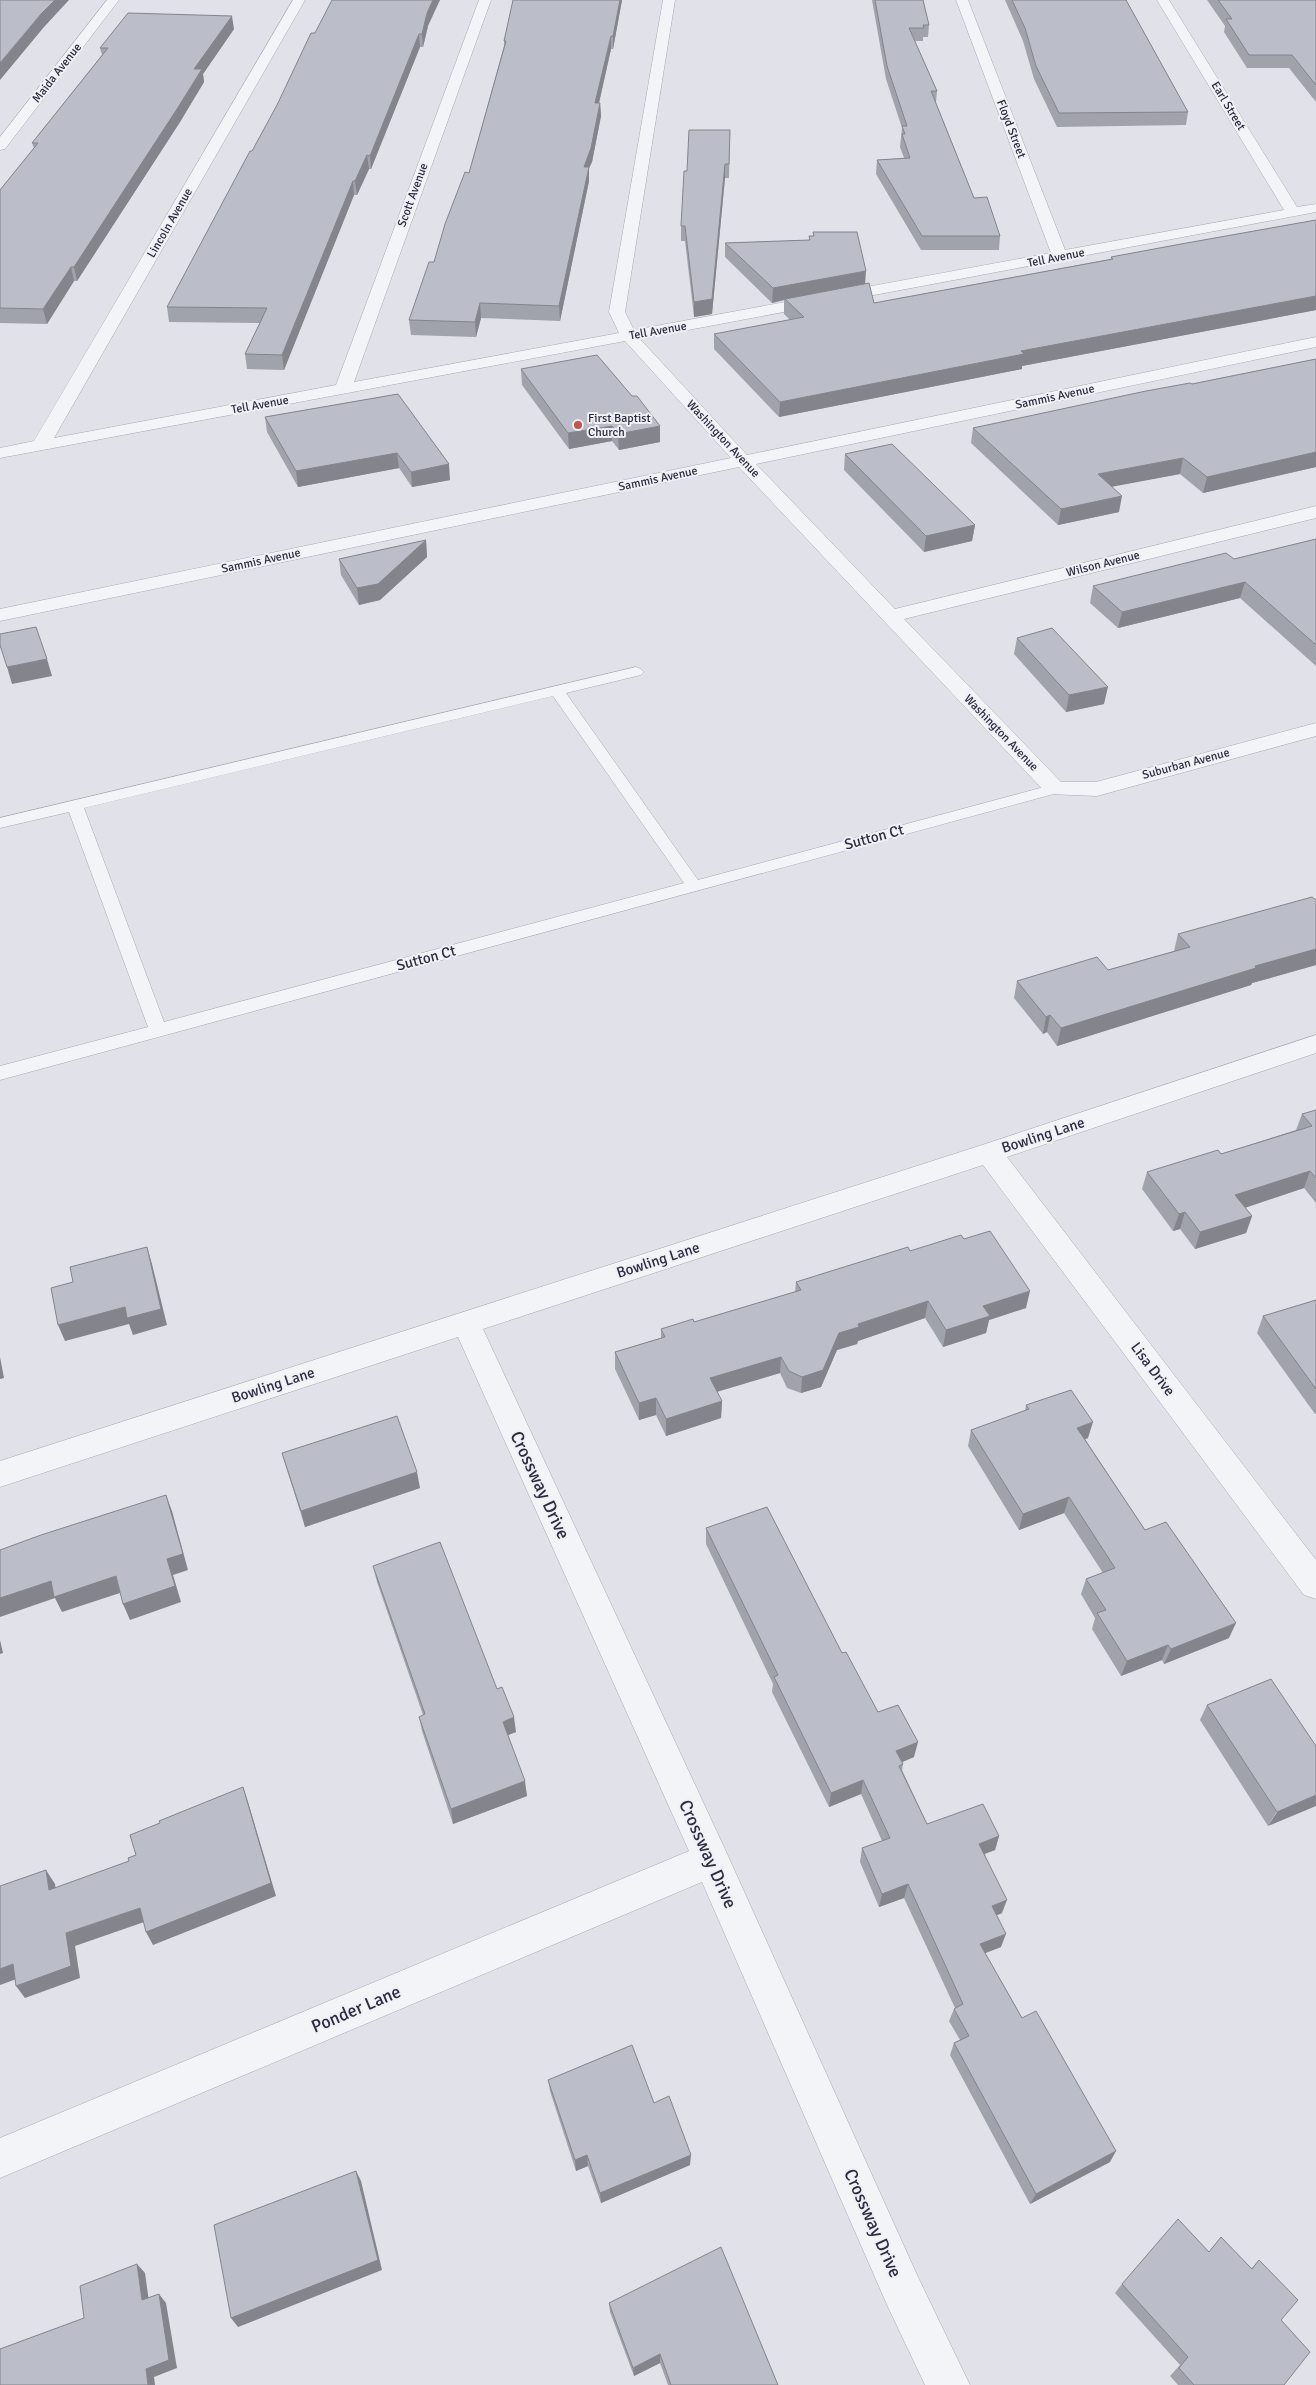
<svg xmlns="http://www.w3.org/2000/svg" width="1316" height="2385" viewBox="0 0 1316 2385" font-family="Signika,sans-serif">
<style>
.lines{fill:none;stroke-linecap:round;stroke-linejoin:round}
.service-casing{stroke:#a6a8b3;stroke-width:1}
.minor-casing{stroke:#a6a8b3;stroke-width:1}
.service{fill:#f3f4f7;fill-rule:evenodd}
.minor{fill:#f3f4f7;fill-rule:evenodd}
.wall{fill:#a1a3ac}
.shaded-wall{fill:#83848c}
.building{fill:#bbbdc8;stroke:#83848c}
.poi-dot{fill:#c7544c;stroke:#f0f1f6;stroke-width:2}
.labels{text-anchor:middle;dominant-baseline:central;stroke-width:4;stroke-linejoin:round;paint-order:stroke}
.far-street-label{font-size:12px;fill:#2a2d40;stroke:#f0f1f6}
.far-poi-label{font-size:12px;fill:#2a2d40;stroke:#f0f1f6;text-anchor:start}
.street-label{font-size:15px;fill:#2a2d40;stroke:#f0f1f6}
.near-street-label{font-size:18px;fill:#2a2d40;stroke:#f0f1f6}
</style>
<rect width="100%" height="100%" fill="#e1e2e9"/>
<g class="lines">
<defs>
<path id="service" d="M 636,667 L 641,669 L 644,672 L 641,675 L 566,693 L 698,880 L 1055,784 L 1061,786 L 1063,789 L 1061,792 L 0,1080 L 0,1066 L 148,1027 L 69,812 L 0,828 L 0,818 ZM 553,696 L 684,883 L 164,1022 L 84,808 Z"/>
<path id="minor" d="M 107,0 L 119,0 L 5,149 L 0,150 L 0,137 Z
M 293,0 L 305,0 L 54,438 L 336,385 L 479,0 L 491,0 L 354,382 L 619,333 L 609,312 L 663,0 L 675,0 L 625,312 L 634,330 L 1051,253 L 956,0 L 968,0 L 1065,250 L 1284,210 L 1157,0 L 1169,0 L 1297,207 L 1316,204 L 1316,212 L 640,339 L 747,455 L 1316,337 L 1316,347 L 756,464 L 895,609 L 1316,506 L 1316,518 L 904,619 L 1061,782 L 1096,782 L 1316,723 L 1316,736 L 1097,796 L 1047,794 L 739,467 L 0,621 L 0,609 L 731,458 L 625,341 L 0,458 L 0,448 L 34,441 Z
M 1316,1035 L 1316,1053 L 1007,1157 L 1316,1560 L 1316,1599 L 1304,1595 L 983,1165 L 483,1329 L 724,1847 L 918,2277 L 970,2385 L 925,2385 L 888,2307 L 702,1882 L 0,2178 L 0,2138 L 689,1851 L 458,1337 L 0,1487 L 0,1461 L 979,1146 Z"/>
</defs>
<use href="#service" class="service-casing"/>
<use href="#minor" class="minor-casing"/>
<use href="#service" class="service"/>
<use href="#minor" class="minor"/>
</g>
<path class="wall" d="M 513,0 L 622,0 L 613,49 L 611,49 L 599,103 L 600,103 L 601,116 L 592,162 L 589,168 L 589,181 L 560,321 L 481,318 L 476,337 L 411,335 L 409,320 L 434,262 L 469,173 L 504,46 L 504,41 Z
M 872,0 L 923,0 L 929,25 L 928,37 L 923,37 L 923,41 L 914,41 L 937,91 L 936,103 L 974,198 L 1000,236 L 999,250 L 921,250 L 876,174 L 877,160 L 904,158 L 900,147 L 902,128 L 886,79 Z
M 1005,0 L 1126,0 L 1188,112 L 1186,125 L 1057,127 L 1034,79 L 1023,41 Z
M 1207,0 L 1316,0 L 1316,102 L 1289,68 L 1247,68 L 1224,32 L 1225,26 Z
M 428,26 L 423,47 L 420,47 L 371,169 L 369,169 L 357,195 L 354,195 L 284,370 L 247,369 L 245,354 L 260,323 L 169,322 L 167,307 L 252,151 Z
M 234,29 L 203,74 L 204,82 L 180,122 L 77,281 L 74,281 L 47,324 L 0,323 L 0,190 L 34,148 L 32,143 L 102,55 L 100,48 Z
M 730,130 L 729,178 L 725,178 L 712,314 L 694,317 L 685,241 L 681,241 L 681,226 L 687,171 Z
M 1316,220 L 1316,310 L 1022,366 L 1022,369 L 779,417 L 714,349 L 714,334 L 790,320 L 784,314 L 784,300 L 772,303 L 725,257 L 725,243 L 809,240 L 809,236 L 813,236 L 813,232 L 865,284 L 874,303 L 1111,259 L 1111,257 Z
M 1316,359 L 1316,467 L 1203,493 L 1180,474 L 1112,486 L 1119,512 L 1058,525 L 971,443 L 973,428 Z
M 521,369 L 632,396 L 660,442 L 619,450 L 612,441 L 569,449 L 522,385 Z
M 398,394 L 450,480 L 412,487 L 399,468 L 298,487 L 267,432 L 265,417 Z
M 845,454 L 975,525 L 972,541 L 924,552 L 844,470 Z
M 1316,539 L 1316,666 L 1240,598 L 1118,628 L 1090,603 L 1093,586 L 1234,559 Z
M 426,540 L 427,557 L 380,600 L 359,605 L 341,575 L 339,559 Z
M 1017,638 L 1104,704 L 1066,712 L 1014,654 Z
M 1316,900 L 1316,965 L 1252,983 L 1251,985 L 1057,1046 L 1047,1032 L 1043,1034 L 1014,998 L 1017,981 L 1108,970 L 1174,951 L 1178,934 Z
M 1316,1110 L 1316,1203 L 1304,1188 L 1245,1207 L 1252,1216 L 1246,1233 L 1195,1249 L 1180,1229 L 1173,1231 L 1142,1189 L 1147,1172 L 1221,1154 L 1296,1130 L 1302,1114 Z
M 910,1251 L 1026,1308 L 989,1320 L 986,1333 L 943,1347 L 925,1318 L 858,1341 L 857,1344 L 837,1350 L 821,1387 L 801,1393 L 787,1388 L 780,1373 L 717,1392 L 722,1401 L 721,1418 L 666,1436 L 656,1415 L 639,1420 L 615,1369 L 615,1352 L 661,1338 L 661,1329 L 694,1322 L 795,1292 L 796,1282 Z
M 1316,1300 L 1316,1414 L 1315,1414 L 1257,1333 L 1263,1316 Z
M 1026,1405 L 1088,1438 L 1085,1439 L 1145,1530 L 1229,1638 L 1164,1664 L 1162,1660 L 1121,1676 L 1092,1629 L 1095,1618 L 1081,1594 L 1086,1579 L 1103,1573 L 1064,1513 L 1019,1530 L 968,1446 L 971,1430 L 1025,1411 Z
M 282,1453 L 420,1488 L 305,1527 L 287,1470 Z
M 706,1528 L 842,1653 L 878,1712 L 914,1757 L 902,1762 L 903,1764 L 902,1770 L 927,1824 L 999,1836 L 995,1850 L 985,1854 L 1002,1913 L 997,1915 L 1001,1947 L 985,1953 L 1022,2018 L 1110,2162 L 1030,2204 L 950,2055 L 954,2043 L 960,2040 L 949,2021 L 954,2009 L 955,2008 L 904,1898 L 879,1907 L 860,1862 L 862,1848 L 882,1841 L 861,1794 L 829,1807 L 772,1692 L 773,1684 L 706,1544 Z
M 373,1566 L 497,1689 L 516,1732 L 508,1735 L 527,1796 L 453,1824 L 422,1731 L 419,1717 L 423,1715 L 377,1582 Z
M 1207,1705 L 1316,1746 L 1268,1826 L 1200,1720 Z
M 548,2080 L 654,2103 L 690,2165 L 601,2203 L 588,2166 L 576,2171 L 550,2091 Z
M 1209,2252 L 1252,2268 L 1259,2260 L 1281,2320 L 1284,2385 L 1178,2385 L 1170,2376 L 1180,2365 L 1115,2293 L 1122,2284 Z
M 609,2303 L 778,2385 L 668,2385 L 660,2363 L 634,2376 L 610,2312 Z"/>
<path class="shaded-wall" d="M 55,0 L 69,0 L 44,27 L 0,80 L 0,63 L 41,14 Z
M 433,0 L 440,0 L 428,26 L 423,47 L 422,34 L 427,13 Z
M 620,0 L 622,0 L 613,49 L 613,36 Z
M 232,16 L 234,29 L 203,74 L 204,82 L 180,122 L 77,281 L 74,267 L 194,69 Z
M 419,34 L 420,47 L 371,169 L 370,156 Z
M 611,36 L 611,49 L 596,116 L 595,103 Z
M 600,103 L 601,116 L 592,162 L 589,168 L 589,181 L 560,321 L 559,306 L 584,167 Z
M 367,155 L 369,169 L 357,195 L 355,181 Z
M 725,164 L 725,178 L 712,314 L 694,317 L 694,302 Z
M 353,181 L 354,195 L 284,370 L 282,355 Z
M 71,267 L 74,281 L 47,324 L 43,309 Z
M 866,271 L 865,285 L 785,299 L 784,300 L 772,303 L 773,288 Z
M 1316,296 L 1316,310 L 1022,366 L 1022,369 L 779,417 L 780,402 L 1021,351 Z
M 480,303 L 481,318 L 476,337 L 475,322 Z
M 612,426 L 612,441 L 569,449 L 568,433 Z
M 660,426 L 660,442 L 619,450 L 618,434 Z
M 1316,452 L 1316,467 L 1203,493 L 1207,477 Z
M 397,453 L 399,468 L 298,487 L 296,471 Z
M 1183,458 L 1180,474 L 1095,490 L 1098,474 Z
M 449,464 L 450,480 L 412,487 L 411,472 Z
M 1122,496 L 1119,512 L 1058,525 L 1061,509 Z
M 975,525 L 972,541 L 924,552 L 926,536 Z
M 426,540 L 427,557 L 380,600 L 359,605 L 357,588 Z
M 1245,582 L 1240,598 L 1118,628 L 1122,612 Z
M 47,659 L 52,676 L 12,684 L 7,667 Z
M 1108,687 L 1104,704 L 1066,712 L 1069,695 Z
M 1316,949 L 1316,965 L 1252,983 L 1251,985 L 1057,1046 L 1061,1028 L 1255,966 Z
M 1050,1015 L 1047,1032 L 1043,1034 L 1046,1017 Z
M 1310,1171 L 1304,1188 L 1230,1213 L 1235,1195 Z
M 1185,1212 L 1180,1229 L 1173,1231 L 1179,1214 Z
M 1252,1216 L 1246,1233 L 1195,1249 L 1200,1232 Z
M 147,1247 L 152,1264 L 167,1325 L 133,1335 L 129,1324 L 65,1341 L 58,1325 L 125,1307 Z
M 1030,1291 L 1026,1308 L 989,1320 L 986,1333 L 943,1347 L 946,1330 L 983,1306 Z
M 928,1301 L 925,1318 L 858,1341 L 857,1344 L 837,1350 L 821,1387 L 801,1393 L 802,1377 L 839,1333 L 858,1324 Z
M 0,1357 L 4,1378 L 0,1379 Z
M 781,1357 L 780,1373 L 709,1394 L 710,1378 Z
M 656,1398 L 656,1415 L 639,1420 L 639,1403 Z
M 722,1401 L 721,1418 L 666,1436 L 666,1419 Z
M 1093,1422 L 1088,1438 L 1072,1444 L 1077,1428 Z
M 417,1472 L 420,1488 L 305,1527 L 301,1511 Z
M 166,1495 L 172,1511 L 188,1570 L 173,1575 L 181,1602 L 130,1620 L 123,1604 L 167,1559 Z
M 1069,1497 L 1064,1513 L 1019,1530 L 1023,1514 Z
M 116,1576 L 123,1592 L 62,1612 L 55,1598 L 0,1617 L 0,1598 L 51,1581 Z
M 1236,1623 L 1229,1638 L 1164,1664 L 1171,1649 Z
M 0,1640 L 3,1653 L 0,1654 Z
M 1168,1645 L 1162,1660 L 1121,1676 L 1127,1661 Z
M 514,1717 L 516,1732 L 505,1736 L 503,1722 Z
M 918,1742 L 914,1757 L 893,1766 L 896,1751 Z
M 863,1780 L 861,1794 L 829,1807 L 831,1793 Z
M 525,1781 L 527,1796 L 453,1824 L 451,1809 Z
M 243,1787 L 248,1802 L 276,1896 L 153,1945 L 146,1932 Z
M 1316,1795 L 1316,1806 L 1268,1826 L 1277,1812 Z
M 999,1836 L 995,1850 L 975,1857 L 979,1844 Z
M 46,1870 L 55,1884 L 58,1903 L 49,1890 Z
M 908,1884 L 904,1898 L 879,1907 L 882,1894 Z
M 1007,1900 L 1002,1913 L 988,1919 L 992,1906 Z
M 140,1908 L 147,1921 L 75,1946 L 80,1978 L 25,1998 L 16,1986 L 66,1933 Z
M 1006,1934 L 1001,1947 L 975,1957 L 980,1944 Z
M 13,1964 L 22,1977 L 0,1985 L 0,1969 Z
M 1116,2151 L 1110,2162 L 1030,2204 L 1036,2194 Z
M 587,2155 L 588,2166 L 576,2171 L 575,2160 Z
M 691,2155 L 690,2165 L 601,2203 L 600,2193 Z
M 356,2171 L 361,2181 L 382,2270 L 238,2327 L 231,2318 Z
M 137,2264 L 145,2273 L 150,2309 L 142,2300 Z
M 159,2294 L 166,2303 L 177,2368 L 154,2377 L 155,2385 L 148,2385 L 146,2369 Z
M 660,2354 L 660,2363 L 634,2376 L 633,2368 Z"/>
<path class="building" d="M 0,0 L 55,0 L 41,14 L 0,63 Z
M 332,0 L 433,0 L 427,13 L 422,34 L 419,34 L 370,156 L 367,155 L 355,181 L 353,181 L 282,355 L 245,354 L 267,308 L 167,307 L 250,151 L 252,151 L 277,105 L 311,33 L 315,33 Z
M 513,0 L 620,0 L 613,36 L 611,36 L 595,103 L 600,103 L 591,148 L 584,167 L 589,167 L 559,306 L 480,303 L 475,322 L 409,320 L 429,262 L 434,262 L 445,224 L 465,172 L 469,173 L 506,41 L 504,41 Z
M 875,0 L 923,0 L 929,25 L 923,25 L 924,28 L 909,28 L 937,91 L 931,91 L 974,198 L 987,197 L 1000,236 L 922,236 L 877,160 L 910,158 L 902,134 L 905,134 L 902,126 L 907,126 L 887,66 Z
M 1012,0 L 1126,0 L 1188,112 L 1059,113 L 1036,66 L 1025,28 Z
M 1218,0 L 1316,0 L 1316,85 L 1292,55 L 1249,55 L 1226,19 L 1232,19 Z
M 128,13 L 232,16 L 194,69 L 202,69 L 177,109 L 74,267 L 71,267 L 43,309 L 0,308 L 0,190 L 38,143 L 32,143 L 108,48 L 100,48 Z
M 689,130 L 730,130 L 729,164 L 725,164 L 712,299 L 694,302 L 685,226 L 681,226 L 684,171 L 687,171 Z
M 1316,220 L 1316,296 L 1021,351 L 1024,354 L 780,402 L 714,334 L 804,317 L 785,299 L 869,283 L 874,303 L 1113,259 L 1111,257 L 1181,244 Z
M 813,232 L 857,232 L 866,271 L 773,288 L 725,243 L 810,240 L 809,236 L 814,236 Z
M 597,355 L 632,396 L 637,396 L 660,426 L 618,434 L 612,426 L 568,433 L 521,369 Z
M 1316,359 L 1316,452 L 1207,477 L 1183,458 L 1098,474 L 1122,496 L 1061,509 L 973,428 L 1146,391 L 1190,383 L 1192,384 Z
M 398,394 L 449,464 L 411,472 L 397,453 L 296,471 L 265,417 Z
M 892,444 L 975,525 L 926,536 L 845,454 Z
M 1316,539 L 1316,645 L 1245,582 L 1122,612 L 1093,586 L 1226,553 L 1234,559 Z
M 426,540 L 378,584 L 357,588 L 339,559 Z
M 36,627 L 47,659 L 7,667 L 0,645 L 0,634 Z
M 1052,628 L 1108,687 L 1069,695 L 1017,638 Z
M 1312,897 L 1316,900 L 1316,949 L 1255,966 L 1256,968 L 1061,1028 L 1050,1015 L 1046,1017 L 1017,981 L 1097,957 L 1108,970 L 1190,947 L 1178,934 Z
M 1316,1110 L 1316,1178 L 1310,1171 L 1235,1195 L 1252,1216 L 1200,1232 L 1185,1212 L 1179,1214 L 1147,1172 L 1218,1150 L 1221,1154 L 1312,1126 L 1302,1114 Z
M 990,1231 L 1030,1291 L 983,1306 L 990,1316 L 946,1330 L 928,1301 L 858,1324 L 859,1327 L 839,1333 L 823,1370 L 802,1377 L 789,1371 L 781,1357 L 710,1378 L 722,1401 L 666,1419 L 656,1398 L 639,1403 L 615,1352 L 665,1337 L 661,1329 L 693,1319 L 694,1322 L 801,1290 L 796,1282 L 908,1247 L 910,1251 L 961,1235 L 964,1239 Z
M 147,1247 L 161,1309 L 127,1318 L 125,1307 L 58,1325 L 51,1288 L 73,1282 L 70,1267 Z
M 1316,1300 L 1316,1389 L 1263,1316 Z
M 1071,1390 L 1093,1422 L 1077,1428 L 1145,1530 L 1166,1522 L 1236,1623 L 1171,1649 L 1168,1645 L 1127,1661 L 1097,1613 L 1106,1610 L 1086,1579 L 1115,1568 L 1069,1497 L 1023,1514 L 971,1430 L 1029,1409 L 1026,1405 Z
M 397,1416 L 417,1472 L 301,1511 L 282,1453 Z
M 166,1495 L 183,1554 L 167,1559 L 175,1586 L 123,1604 L 116,1576 L 54,1597 L 51,1581 L 0,1598 L 0,1550 L 41,1535 Z
M 767,1507 L 842,1653 L 846,1652 L 878,1712 L 898,1705 L 918,1742 L 896,1751 L 903,1764 L 899,1766 L 927,1824 L 983,1804 L 999,1836 L 979,1844 L 1007,1900 L 992,1906 L 1006,1934 L 980,1944 L 1022,2018 L 1036,2011 L 1116,2151 L 1036,2194 L 954,2043 L 969,2036 L 954,2009 L 963,2004 L 908,1884 L 882,1894 L 862,1848 L 890,1838 L 863,1780 L 831,1793 L 774,1677 L 778,1675 L 706,1528 Z
M 440,1542 L 497,1689 L 502,1687 L 514,1717 L 503,1722 L 525,1781 L 451,1809 L 419,1717 L 425,1714 L 373,1566 Z
M 1271,1679 L 1316,1746 L 1316,1795 L 1277,1812 L 1207,1705 Z
M 243,1787 L 271,1883 L 146,1932 L 140,1908 L 66,1933 L 71,1966 L 16,1986 L 13,1964 L 0,1969 L 0,1886 L 46,1870 L 49,1890 L 129,1861 L 128,1858 L 136,1855 L 130,1835 L 160,1823 L 159,1821 Z
M 632,2045 L 654,2103 L 669,2096 L 691,2155 L 600,2193 L 587,2155 L 575,2160 L 548,2080 Z
M 356,2171 L 378,2260 L 231,2318 L 214,2225 Z
M 1178,2219 L 1209,2252 L 1221,2237 L 1252,2269 L 1259,2260 L 1298,2300 L 1281,2320 L 1310,2352 L 1284,2385 L 1194,2385 L 1179,2368 L 1188,2357 L 1122,2284 Z
M 721,2247 L 778,2385 L 671,2385 L 660,2354 L 633,2368 L 609,2303 Z
M 137,2264 L 142,2300 L 159,2294 L 169,2360 L 146,2369 L 148,2385 L 0,2385 L 0,2349 L 84,2318 L 80,2286 Z"/>
<circle class="poi-dot" cx="578" cy="425" r="5"/>
<g class="labels">
<g class="far-street-label">
<text transform="translate(57 73) rotate(-52)">Maida Avenue</text>
<text transform="translate(1228 106) rotate(59)">Earl Street</text>
<text transform="translate(1011 129) rotate(69)">Floyd Street</text>
<text transform="translate(413 195) rotate(-70)">Scott Avenue</text>
<text transform="translate(170 223) rotate(-60)">Lincoln Avenue</text>
<text transform="translate(1056 258) rotate(-11)">Tell Avenue</text>
<text transform="translate(658 331) rotate(-10)">Tell Avenue</text>
<text transform="translate(1055 397) rotate(-12)">Sammis Avenue</text>
<text transform="translate(260 405) rotate(-10)">Tell Avenue</text>
<text transform="translate(723 439) rotate(47)">Washington Avenue</text>
<text transform="translate(658 479) rotate(-12)">Sammis Avenue</text>
<text transform="translate(261 561) rotate(-12)">Sammis Avenue</text>
<text transform="translate(1103 564) rotate(-14)">Wilson Avenue</text>
<text transform="translate(1001 733) rotate(46)">Washington Avenue</text>
<text transform="translate(1186 764) rotate(-15)">Suburban Avenue</text>
</g>
<g class="far-poi-label">
<text x="588" y="418">First Baptist<tspan x="588" dy="14">Church</tspan></text>
</g>
<g class="street-label">
<text transform="translate(874 837) rotate(-15)">Sutton Ct</text>
<text transform="translate(426 958) rotate(-15)">Sutton Ct</text>
<text transform="translate(1043 1135) rotate(-18)">Bowling Lane</text>
<text transform="translate(658 1260) rotate(-18)">Bowling Lane</text>
<text transform="translate(1153 1369) rotate(53)">Lisa Drive</text>
<text transform="translate(273 1385) rotate(-18)">Bowling Lane</text>
</g>
<g class="near-street-label">
<text transform="translate(540 1485) rotate(65)">Crossway Drive</text>
<text transform="translate(708 1854) rotate(66)">Crossway Drive</text>
<text transform="translate(356 2009) rotate(-23)">Ponder Lane</text>
<text transform="translate(873 2223) rotate(66)">Crossway Drive</text>
</g>
</g>
</svg>
